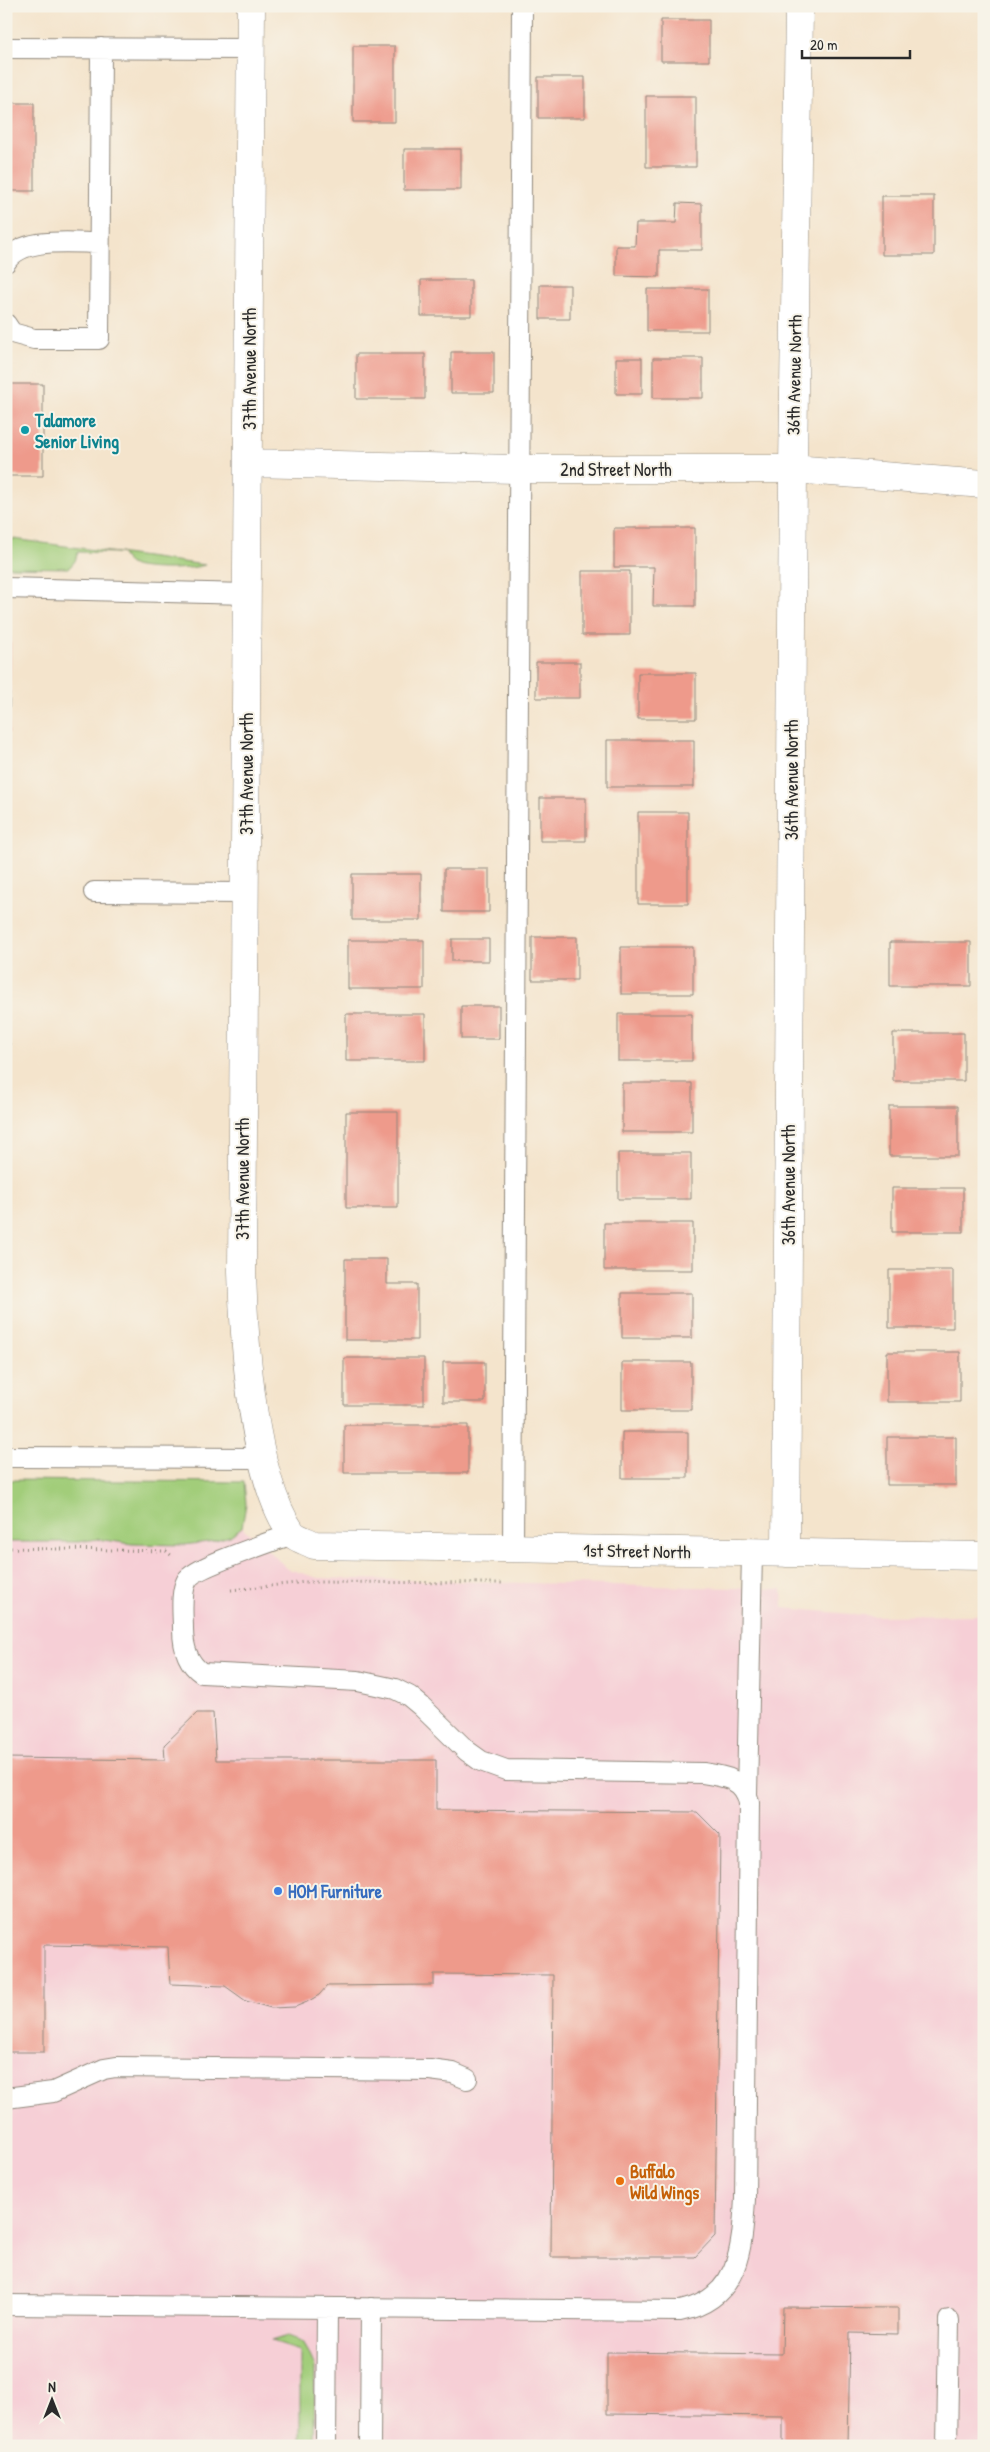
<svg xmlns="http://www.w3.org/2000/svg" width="990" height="2452" viewBox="0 0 990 2452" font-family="'Patrick Hand',sans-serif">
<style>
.built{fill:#f6cfd6}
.green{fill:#a2cd7a;stroke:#667c52}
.building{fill:#ee9a8b}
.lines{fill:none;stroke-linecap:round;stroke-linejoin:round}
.lane-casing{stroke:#90887c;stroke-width:22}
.street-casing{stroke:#90887c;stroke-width:29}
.path{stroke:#90887c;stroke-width:3;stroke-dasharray:1 4;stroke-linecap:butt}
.lane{stroke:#fff;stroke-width:20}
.street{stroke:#fff;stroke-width:28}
.culture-dot{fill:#0f9aa8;stroke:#f7f3e8;stroke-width:2}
.shop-dot{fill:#3f7fe0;stroke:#f7f3e8;stroke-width:2}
.food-dot{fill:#e8710a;stroke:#f7f3e8;stroke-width:2}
.labels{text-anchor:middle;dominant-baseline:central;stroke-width:4;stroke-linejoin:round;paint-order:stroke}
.street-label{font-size:18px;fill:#2b2b2b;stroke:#f7f3e8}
.culture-label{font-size:18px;font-weight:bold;fill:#0d838f;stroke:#f7f3e8;text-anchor:start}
.shop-label{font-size:18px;font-weight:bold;fill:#366cbe;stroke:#f7f3e8;text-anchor:start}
.food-label{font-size:18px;font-weight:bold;fill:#c56008;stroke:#f7f3e8;text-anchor:start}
</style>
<rect width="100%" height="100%" fill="#f7f3e8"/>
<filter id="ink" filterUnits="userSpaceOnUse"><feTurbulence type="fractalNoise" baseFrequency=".02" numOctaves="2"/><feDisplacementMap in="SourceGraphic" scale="10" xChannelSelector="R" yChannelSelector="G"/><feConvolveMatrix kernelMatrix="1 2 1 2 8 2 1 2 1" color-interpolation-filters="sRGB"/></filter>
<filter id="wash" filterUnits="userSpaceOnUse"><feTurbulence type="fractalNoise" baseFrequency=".0096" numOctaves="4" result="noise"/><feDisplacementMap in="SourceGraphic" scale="20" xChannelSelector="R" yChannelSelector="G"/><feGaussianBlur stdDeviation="1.12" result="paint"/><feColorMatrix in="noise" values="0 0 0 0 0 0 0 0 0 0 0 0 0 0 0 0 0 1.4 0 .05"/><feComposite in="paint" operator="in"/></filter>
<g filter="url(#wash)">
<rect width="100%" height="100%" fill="#f4e4cc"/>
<path class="built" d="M 242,1527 L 288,1569 L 318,1578 L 782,1589 L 783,1608 L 874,1616 L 984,1615 L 984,2446 L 6,2446 L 6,1542 L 79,1542 L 97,1539 L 132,1544 L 184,1545 L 208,1542 L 230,1536 Z"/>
<path class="green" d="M 6,538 L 205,565 C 189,570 156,570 139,567 C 130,566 125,560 121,553 L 78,552 L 75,561 L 69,568 L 6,567 Z
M 6,1480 L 244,1482 L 246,1504 L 242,1527 L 230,1536 L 208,1542 L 184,1545 L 132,1544 L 97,1539 L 79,1542 L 6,1542 Z
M 288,2336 L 304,2342 L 315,2367 L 314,2446 L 300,2446 L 300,2350 L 272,2341 Z"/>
<g id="blocks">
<path class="building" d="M 661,20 L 709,20 L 709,61 L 661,61 Z
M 353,46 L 395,46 L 395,122 L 353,122 Z
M 538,77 L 585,77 L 585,118 L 538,118 Z
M 646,96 L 696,96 L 696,167 L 646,167 Z
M 6,103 L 34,103 L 34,191 L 6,191 Z
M 404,149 L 461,149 L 461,190 L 404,190 Z
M 882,196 L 934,196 L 934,255 L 882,255 Z
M 677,203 L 702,204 L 702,250 L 659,250 L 659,277 L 616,276 L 616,246 L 635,246 L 636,223 L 676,223 Z
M 421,280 L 471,280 L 471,316 L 421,316 Z
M 540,285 L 570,285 L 570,319 L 540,319 Z
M 647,289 L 708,289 L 708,331 L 647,331 Z
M 451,352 L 494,352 L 494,393 L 451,393 Z
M 356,354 L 425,354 L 425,399 L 356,399 Z
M 616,358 L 642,358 L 642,394 L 616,394 Z
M 653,358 L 703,358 L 703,398 L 653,398 Z
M 6,384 L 43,384 L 43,476 L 6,476 Z
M 614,528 L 695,528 L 695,606 L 653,606 L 654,567 L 614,567 Z
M 582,571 L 630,571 L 630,635 L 582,635 Z
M 6,637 L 11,637 L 9,733 L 6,733 Z
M 536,662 L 580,662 L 580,698 L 536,698 Z
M 638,673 L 696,673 L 696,719 L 638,719 Z
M 607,740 L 694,740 L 694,787 L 607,787 Z
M 540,798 L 586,798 L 586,841 L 540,841 Z
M 638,812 L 688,812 L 688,904 L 638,904 Z
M 444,869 L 489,869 L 489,912 L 444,912 Z
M 352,874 L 421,874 L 421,920 L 352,920 Z
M 532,937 L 577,937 L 577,980 L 532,980 Z
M 452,939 L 489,939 L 489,961 L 452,961 Z
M 348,940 L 424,940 L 424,989 L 348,989 Z
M 890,942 L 971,942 L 971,986 L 890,986 Z
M 621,947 L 693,947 L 693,994 L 621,994 Z
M 461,1006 L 499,1006 L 499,1039 L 461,1039 Z
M 346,1014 L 425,1014 L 425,1061 L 346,1061 Z
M 618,1014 L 692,1014 L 692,1061 L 618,1061 Z
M 893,1033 L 964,1033 L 964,1081 L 893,1081 Z
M 6,1043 L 10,1043 L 8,1108 L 6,1108 Z
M 622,1083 L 692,1083 L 692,1132 L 622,1132 Z
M 889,1106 L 958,1106 L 958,1156 L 889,1156 Z
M 346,1112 L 398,1112 L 398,1208 L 346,1208 Z
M 618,1153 L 691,1153 L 691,1199 L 618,1199 Z
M 892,1188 L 963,1188 L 963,1232 L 892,1232 Z
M 604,1223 L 693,1223 L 693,1270 L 604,1270 Z
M 345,1259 L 387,1259 L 387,1284 L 417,1284 L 417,1340 L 345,1340 Z
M 889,1270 L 953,1270 L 953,1328 L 889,1328 Z
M 622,1293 L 692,1293 L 692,1338 L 622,1338 Z
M 887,1352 L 960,1352 L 960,1402 L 887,1402 Z
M 344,1358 L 424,1358 L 424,1405 L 344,1405 Z
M 443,1362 L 485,1362 L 485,1402 L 443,1402 Z
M 622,1362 L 691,1362 L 691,1410 L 622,1410 Z
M 344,1425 L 468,1425 L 468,1473 L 344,1473 Z
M 622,1432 L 688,1432 L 688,1478 L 622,1478 Z
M 887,1437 L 956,1437 L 956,1485 L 887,1485 Z
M 197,1713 L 213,1713 L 216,1760 L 436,1760 L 436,1810 L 697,1812 L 720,1835 L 715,2236 L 695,2257 L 551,2257 L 553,1975 L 434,1974 L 434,1985 L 327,1986 L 319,1995 L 307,2002 L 295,2007 L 271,2008 L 246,2001 L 225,1986 L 170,1984 L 168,1947 L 44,1945 L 44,2052 L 6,2052 L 6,1758 L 165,1760 L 164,1745 Z
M 783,2307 L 898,2308 L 898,2334 L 850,2333 L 848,2446 L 783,2446 L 783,2416 L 607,2414 L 607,2352 L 782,2354 Z"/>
</g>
</g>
<g filter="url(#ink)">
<use href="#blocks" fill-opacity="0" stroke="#90887c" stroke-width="1"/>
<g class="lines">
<defs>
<path id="lane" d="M 6,48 L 251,49
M 6,262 C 21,236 73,243 99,243
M 6,324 L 12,333 L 34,339 L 99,339 L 101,48
M 6,588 L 247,594
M 94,892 L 245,893
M 6,1457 L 263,1458
M 513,1548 L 522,6
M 747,1795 L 752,1553
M 6,2098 L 53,2092 L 104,2069 L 116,2067 L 430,2070 L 453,2073 L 467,2079
M 6,2305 L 680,2311 C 739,2299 742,2250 745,2199 L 749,1803 C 745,1779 724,1776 703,1773 L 506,1770 L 481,1761 L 467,1751 L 421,1706 L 409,1696 L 395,1689 L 358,1681 L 202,1673 C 187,1663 183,1646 183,1629 C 183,1614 180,1593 187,1580 C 194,1567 274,1541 292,1534
M 326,2446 L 327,2308
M 370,2446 L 371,2308
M 947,2446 L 949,2320"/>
<path id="street" d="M 251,6 L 242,1271 C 244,1340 252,1475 291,1532 C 295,1538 307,1541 314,1545 L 984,1556
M 248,463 L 519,469 L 793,469 L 984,484
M 786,1553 L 793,469 L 799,6"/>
</defs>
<use href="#lane" class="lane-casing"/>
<use href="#street" class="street-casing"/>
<path class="path" d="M 6,1548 L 166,1551 L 172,1556
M 231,1590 L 306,1582 L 504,1583"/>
<use href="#lane" class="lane"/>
<use href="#street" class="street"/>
</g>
</g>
<circle class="culture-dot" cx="25" cy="430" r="5"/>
<circle class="shop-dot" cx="278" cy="1891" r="5"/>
<circle class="food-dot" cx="620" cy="2181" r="5"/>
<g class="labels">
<g class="street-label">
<text transform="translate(249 369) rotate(-90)">37th Avenue North</text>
<text transform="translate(794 375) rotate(-89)">36th Avenue North</text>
<text x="616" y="469">2nd Street North</text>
<text transform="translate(246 774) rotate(-90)">37th Avenue North</text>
<text transform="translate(791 780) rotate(-90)">36th Avenue North</text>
<text transform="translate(242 1179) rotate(-90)">37th Avenue North</text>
<text transform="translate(788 1185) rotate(-90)">36th Avenue North</text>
<text transform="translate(637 1551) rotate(1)">1st Street North</text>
</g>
<g class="culture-label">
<text x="35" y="420">Talamore<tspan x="35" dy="21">Senior Living</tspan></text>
</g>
<g class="shop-label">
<text x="288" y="1891">HOM Furniture</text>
</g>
<g class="food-label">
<text x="630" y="2171">Buffalo<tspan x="630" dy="21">Wild Wings</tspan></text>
</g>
</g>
<rect width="990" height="2452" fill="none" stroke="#f7f3e8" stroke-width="25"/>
<g transform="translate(52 2400)" stroke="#f7f3e8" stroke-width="4" paint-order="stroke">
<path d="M0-4L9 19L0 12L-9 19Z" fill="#2b2b2b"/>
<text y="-8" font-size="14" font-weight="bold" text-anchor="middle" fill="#2b2b2b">N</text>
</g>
<path d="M802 50v8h108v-8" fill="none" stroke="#2b2b2b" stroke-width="2.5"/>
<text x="810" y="50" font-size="15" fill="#2b2b2b" stroke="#f7f3e8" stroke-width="4" paint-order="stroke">20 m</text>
</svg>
